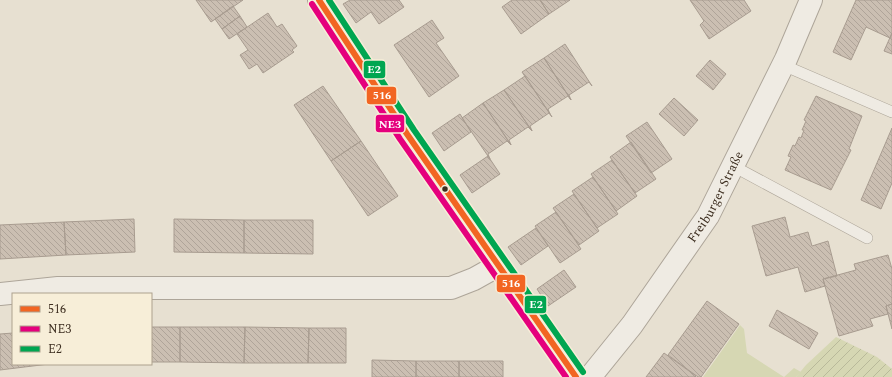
<svg xmlns="http://www.w3.org/2000/svg" width="892" height="377" viewBox="0 0 892 377" font-family="Spectral,serif">
<style>
.green{fill:#d6d7b3}
.garden{fill:url(#garden-furrows)}
.building{fill:url(#building-back-hatch);stroke:#a89c90}
.lines{fill:none;stroke-linecap:round;stroke-linejoin:round}
.lane-casing{stroke:#ada599;stroke-width:12}
.street-casing{stroke:#ada599;stroke-width:24}
.lane{stroke:#efebe3;stroke-width:11}
.street{stroke:#efebe3;stroke-width:22}
.bus-1-casing{stroke:#f7eed8;stroke-width:9}
.bus-2-casing{stroke:#f7eed8;stroke-width:9}
.bus-3-casing{stroke:#f7eed8;stroke-width:9}
.bus-1{stroke:#f26522;stroke-width:6}
.bus-2{stroke:#e5007d;stroke-width:6}
.bus-3{stroke:#00a651;stroke-width:6}
.bus-dot{fill:#3d2e20;stroke:#f7eed8;stroke-width:1.5}
.labels{text-anchor:middle;dominant-baseline:central;stroke-width:3.5;stroke-linejoin:round;paint-order:stroke}
.street-label{font-size:13px;fill:#3d2e20;stroke:#f7eed8}
.line-badge{stroke:#f7eed8;stroke-width:1.5}
.badge-label{font-size:11px;text-anchor:middle;font-weight:bold;fill:#fff}
</style>
<defs>
<pattern id="garden-furrows" width="10" height="10" patternUnits="userSpaceOnUse"><rect width="10" height="10" fill="#d6d7b3"/><path d="M-1 1l2-2M0 10L10 0M9 11l2-2" fill="none" stroke="#b9b99a"/></pattern>
<pattern id="building-back-hatch" width="6" height="6" patternUnits="userSpaceOnUse"><rect width="6" height="6" fill="#cbbfb2"/><path d="M-1 5l2 2M0 0l6 6M5-1l2 2" fill="none" stroke="#afa499"/></pattern>
</defs>
<rect width="100%" height="100%" fill="#e7e0d1"/>
<path class="green" d="M 740,325 L 744,329 L 747,353 L 784,377 L 794,368 L 801,372 L 796,377 L 703,377 Z"/>
<path class="garden" d="M 836,337 L 877,357 L 892,369 L 892,377 L 796,377 L 806,365 Z"/>
<path class="building" d="M 196,0 L 243,0 L 211,22 Z
M 350,0 L 399,0 L 404,7 L 379,24 L 371,12 L 356,23 L 343,4 Z
M 512,0 L 540,0 L 549,14 L 521,34 L 502,7 Z
M 540,0 L 570,0 L 549,14 Z
M 690,0 L 744,0 L 751,11 L 709,39 L 700,25 L 704,21 Z
M 856,0 L 892,0 L 892,33 L 890,38 L 866,27 L 851,60 L 833,52 Z
M 233,6 L 240,16 L 222,29 L 215,19 Z
M 268,13 L 277,27 L 282,24 L 297,46 L 292,50 L 294,52 L 263,73 L 257,64 L 249,69 L 240,55 L 248,50 L 237,34 Z
M 240,16 L 247,27 L 229,39 L 222,29 Z
M 432,20 L 444,38 L 436,43 L 459,76 L 429,97 L 394,45 Z
M 892,33 L 892,54 L 884,51 Z
M 565,44 L 592,86 L 589,82 L 569,95 L 571,100 L 544,58 Z
M 544,58 L 571,100 L 568,96 L 548,109 L 550,114 L 522,72 Z
M 710,60 L 726,74 L 713,90 L 696,76 Z
M 525,76 L 552,117 L 549,113 L 530,126 L 532,131 L 504,90 Z
M 323,86 L 361,141 L 331,161 L 294,105 Z
M 504,90 L 532,131 L 528,127 L 509,140 L 511,145 L 483,103 Z
M 816,96 L 862,116 L 849,149 L 851,150 L 831,190 L 785,170 L 791,157 L 788,156 L 793,145 L 795,146 L 799,137 L 801,138 L 804,130 L 802,130 L 806,121 L 804,120 Z
M 674,98 L 698,120 L 684,136 L 659,114 Z
M 483,103 L 511,145 L 507,141 L 488,154 L 490,159 L 462,118 Z
M 460,114 L 471,132 L 444,151 L 432,133 Z
M 647,122 L 672,159 L 651,173 L 626,136 Z
M 892,128 L 892,183 L 881,209 L 861,200 Z
M 361,141 L 398,196 L 368,216 L 331,161 Z
M 631,142 L 656,179 L 635,193 L 610,157 Z
M 488,156 L 500,174 L 472,193 L 460,175 Z
M 612,160 L 637,196 L 616,211 L 591,174 Z
M 593,177 L 618,214 L 597,228 L 572,191 Z
M 574,194 L 599,231 L 579,245 L 553,208 Z
M 556,212 L 581,249 L 560,263 L 535,226 Z
M 785,217 L 790,237 L 808,232 L 812,246 L 828,241 L 837,276 L 823,279 L 825,286 L 805,292 L 798,267 L 766,276 L 752,226 Z
M 134,219 L 135,252 L 66,255 L 64,222 Z
M 174,219 L 244,220 L 244,253 L 174,252 Z
M 244,220 L 313,220 L 313,254 L 244,253 Z
M 64,222 L 66,255 L 0,259 L 0,225 Z
M 536,228 L 548,246 L 521,265 L 508,247 Z
M 888,255 L 892,269 L 892,304 L 886,306 L 888,314 L 870,319 L 873,326 L 839,336 L 823,279 L 856,270 L 854,264 Z
M 564,270 L 576,287 L 548,306 L 537,289 Z
M 707,301 L 739,324 L 701,377 L 698,377 L 668,355 Z
M 892,304 L 892,329 L 886,306 Z
M 777,310 L 818,333 L 809,349 L 769,326 Z
M 151,327 L 180,327 L 180,362 L 151,362 Z
M 180,327 L 245,327 L 244,363 L 180,362 Z
M 245,327 L 309,328 L 308,363 L 244,363 Z
M 309,328 L 346,328 L 346,363 L 308,363 Z
M 13,333 L 13,364 L 49,364 L 0,370 L 0,334 Z
M 664,353 L 696,376 L 695,377 L 646,377 Z
M 372,360 L 416,361 L 416,377 L 372,377 Z
M 416,361 L 459,361 L 459,377 L 416,377 Z
M 459,361 L 503,361 L 503,377 L 459,377 Z"/>
<g class="lines">
<defs>
<path id="lane" d="M 783,65 L 892,112
M 733,166 L 867,238"/>
<g id="street">
<path d="M 319,0 L 407,134 L 576,377"/>
<path d="M 0,294 L 58,288 L 451,288 L 474,279 L 499,265"/>
<path id="s1" d="M 590,377 L 632,325 L 708,216 L 786,59 L 811,0"/>
</g>
</defs>
<use href="#lane" class="lane-casing"/>
<use href="#street" class="street-casing"/>
<use href="#lane" class="lane"/>
<use href="#street" class="street"/>
<defs>
<path id="bus-1" d="M 319,0 L 407,134 L 576,377"/>
<path id="bus-2" d="M 312,4 L 400,139 L 566,377"/>
<path id="bus-3" d="M 329,0 L 414,130 L 583,372"/>
</defs>
<use href="#bus-1" class="bus-1-casing"/>
<use href="#bus-2" class="bus-2-casing"/>
<use href="#bus-3" class="bus-3-casing"/>
<use href="#bus-1" class="bus-1"/>
<use href="#bus-2" class="bus-2"/>
<use href="#bus-3" class="bus-3"/>
</g>
<circle class="bus-dot" cx="445" cy="189" r="3.5"/>
<g class="labels">
<g class="street-label">
<text stroke="none"><textPath href="#s1" startOffset="220">Freiburger Straße</textPath></text>
</g>
</g>
<g class="line-badge">
<rect x="363" y="60" width="23" height="19" rx="4" fill="#00a651"/>
<rect x="366" y="86" width="31" height="19" rx="4" fill="#f26522"/>
<rect x="375" y="114" width="30" height="19" rx="4" fill="#e5007d"/>
<rect x="496" y="274" width="30" height="19" rx="4" fill="#f26522"/>
<rect x="524" y="295" width="23" height="19" rx="4" fill="#00a651"/>
</g>
<g class="badge-label">
<text x="374" y="73">E2</text>
<text x="382" y="99">516</text>
<text x="390" y="128">NE3</text>
<text x="511" y="287">516</text>
<text x="536" y="308">E2</text>
</g>
<rect x="12" y="293" width="140" height="72" fill="#f7eed8" stroke="#ada18e"/>
<rect x="20" y="306" width="20" height="6" fill="#f26522" stroke="#ada18e"/>
<text x="48" y="313" font-size="12" fill="#3d2e20">516</text>
<rect x="20" y="326" width="20" height="6" fill="#e5007d" stroke="#ada18e"/>
<text x="48" y="333" font-size="12" fill="#3d2e20">NE3</text>
<rect x="20" y="346" width="20" height="6" fill="#00a651" stroke="#ada18e"/>
<text x="48" y="353" font-size="12" fill="#3d2e20">E2</text>
</svg>
